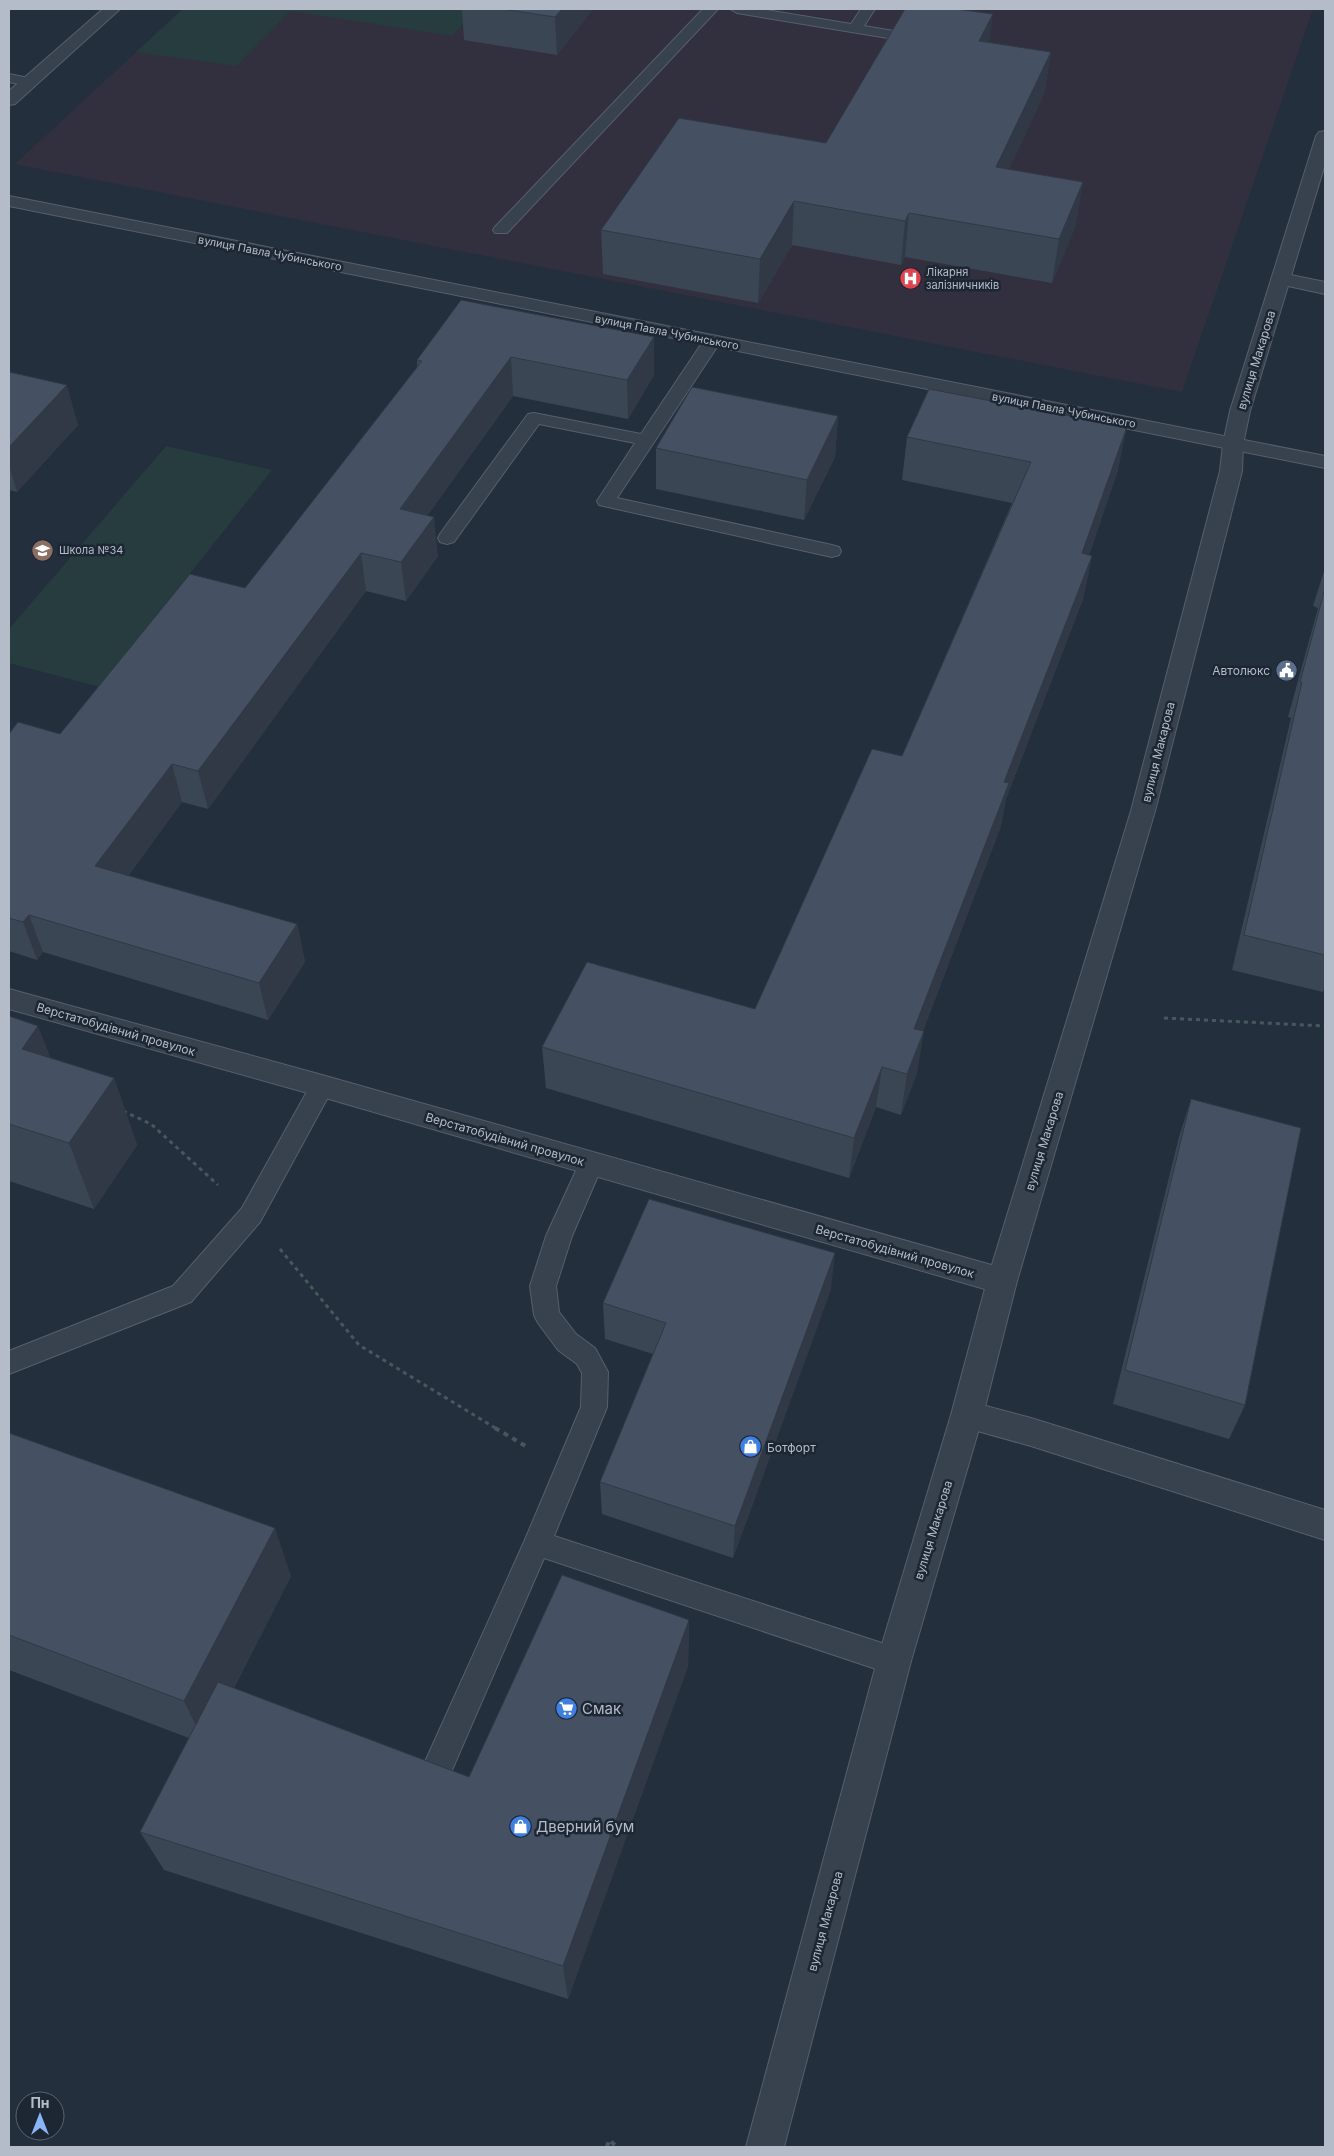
<svg xmlns="http://www.w3.org/2000/svg" width="1334" height="2156" viewBox="0 0 1334 2156" font-family="Inter,sans-serif">
<style>
.medical{fill:#32303f}
.green{fill:#263c3f}
.lines{fill:none;stroke-linecap:round;stroke-linejoin:round}
.service-casing{stroke:#565f6c;stroke-width:2}
.minor-casing{stroke:#565f6c;stroke-width:2}
.tertiary-casing{stroke:#565f6c;stroke-width:2}
.path-far1{stroke:#44595c;stroke-width:3;stroke-dasharray:4 4;stroke-linecap:butt}
.path{stroke:#44595c;stroke-width:4;stroke-dasharray:5 5;stroke-linecap:butt}
.service{fill:#38414e;fill-rule:evenodd}
.minor{fill:#38414e;fill-rule:evenodd}
.tertiary{fill:#38414e;fill-rule:evenodd}
.wall{fill:#3b4654}
.shaded-wall{fill:#303945}
.building{fill:#455162;stroke:#303945}
.labels{text-anchor:middle;dominant-baseline:central;stroke-width:5;stroke-linejoin:round;paint-order:stroke}
.far-street-label{font-size:11px;fill:#b4bcc9;stroke:#1d2633}
.far-poi-label{font-size:11px;fill:#b4bcc9;stroke:#1d2633;text-anchor:start}
.street-label{font-size:12px;fill:#b4bcc9;stroke:#1d2633}
.poi-label{font-size:12px;fill:#b4bcc9;stroke:#1d2633;text-anchor:end}
.near-poi-label{font-size:15px;fill:#b4bcc9;stroke:#1d2633;text-anchor:start}
</style>
<rect width="100%" height="100%" fill="#242f3e"/>
<path class="medical" d="M 183,9 L 1313,9 L 1182,392 L 15,164 Z"/>
<path class="green" d="M 183,9 L 477,9 L 452,36 L 290,11 L 236,66 L 136,52 Z
M 166,446 L 272,470 L 100,687 L 9,663 L 9,629 Z"/>
<g class="lines">
<defs>
<path id="service" d="M 703,9 L 718,9 L 507,233 L 495,233 L 493,230 L 495,227 Z
M 730,9 L 761,9 L 851,24 L 861,9 L 875,9 L 864,26 L 906,33 L 911,34 L 913,37 L 911,40 L 906,41 L 737,13 Z
M 9,74 L 34,79 L 36,82 L 34,85 L 29,86 L 9,82 Z
M 712,336 L 718,337 L 721,341 L 617,498 L 832,545 L 839,547 L 841,551 L 839,555 L 832,557 L 599,505 L 597,501 L 635,443 L 539,424 L 454,542 L 447,544 L 440,542 L 438,538 L 440,534 L 528,414 L 534,413 L 641,434 L 706,337 Z
M 322,1077 L 330,1079 L 334,1086 L 260,1222 L 191,1302 L 9,1374 L 9,1351 L 173,1286 L 242,1208 L 314,1079 Z
M 591,1154 L 600,1157 L 603,1164 L 572,1236 L 556,1286 L 559,1312 L 576,1334 L 595,1348 L 608,1372 L 607,1407 L 554,1536 L 894,1647 L 904,1651 L 909,1661 L 904,1671 L 894,1675 L 544,1558 L 446,1784 L 435,1788 L 424,1784 L 420,1773 L 524,1542 L 581,1407 L 582,1373 L 577,1364 L 558,1350 L 538,1323 L 534,1315 L 530,1286 L 546,1236 L 579,1164 L 582,1157 Z"/>
<path id="minor" d="M 103,9 L 120,9 L 15,104 L 9,105 L 9,91 Z
M 9,196 L 1325,456 L 1325,468 L 9,206 Z
M 1281,273 L 1325,282 L 1325,294 L 1274,283 L 1271,279 L 1274,275 Z
M 9,989 L 322,1075 L 1002,1268 L 1012,1272 L 1017,1281 L 1012,1290 L 1002,1294 L 322,1097 L 9,1009 Z
M 967,1401 L 1031,1418 L 1325,1510 L 1325,1540 L 1031,1446 L 956,1425 L 951,1415 L 956,1405 Z"/>
<path id="tertiary" d="M 1325,131 L 1325,164 L 1250,411 L 1243,444 L 1242,471 L 1155,811 L 1017,1281 L 983,1415 L 911,1661 L 784,2147 L 746,2147 L 877,1661 L 951,1415 L 987,1281 L 1131,811 L 1220,471 L 1223,444 L 1230,411 L 1316,136 L 1319,132 Z"/>
</defs>
<use href="#service" class="service-casing"/>
<use href="#minor" class="minor-casing"/>
<use href="#tertiary" class="tertiary-casing"/>
<path class="path-far1" d="M 1164,1018 L 1325,1026
M 123,1111 L 151,1124 L 218,1185
M 280,1249 L 359,1345 L 497,1429"/>
<path class="path" d="M 495,1428 L 529,1448
M 607,2147 L 609,2140 L 617,2147"/>
<use href="#service" class="service"/>
<use href="#minor" class="minor"/>
<use href="#tertiary" class="tertiary"/>
</g>
<path class="wall" d="M 462,9 L 593,9 L 557,55 L 464,40 Z
M 990,42 L 1051,52 L 1044,94 L 1009,169 L 1076,225 L 1052,283 L 905,257 L 901,265 L 792,245 L 758,303 L 603,274 L 601,230 L 826,143 Z
M 461,300 L 654,375 L 628,419 L 513,396 L 427,516 L 438,556 L 406,601 L 366,591 L 208,809 L 182,802 L 128,876 L 297,924 L 305,962 L 268,1020 L 43,952 L 37,960 L 9,951 L 9,734 L 60,734 L 245,588 L 417,367 L 417,360 Z
M 9,372 L 78,425 L 17,492 L 9,490 Z
M 838,416 L 835,457 L 804,520 L 656,489 L 656,448 Z
M 907,437 L 1118,470 L 1089,555 L 1092,556 L 1083,599 L 1006,799 L 1001,826 L 923,1031 L 917,1073 L 901,1115 L 876,1107 L 849,1178 L 546,1088 L 542,1047 L 755,1009 L 902,756 L 1012,503 L 902,480 Z
M 1325,568 L 1325,986 L 1323,992 L 1232,970 L 1291,718 L 1288,717 L 1318,608 L 1313,606 Z
M 9,1016 L 51,1058 L 114,1078 L 137,1145 L 94,1209 L 9,1181 Z
M 1191,1099 L 1245,1405 L 1229,1439 L 1113,1404 L 1179,1137 Z
M 831,1289 L 733,1558 L 602,1514 L 600,1482 L 653,1354 L 605,1339 L 603,1303 Z
M 9,1433 L 291,1576 L 234,1688 L 469,1777 L 689,1620 L 688,1666 L 568,1999 L 164,1870 L 140,1832 L 189,1738 L 9,1670 Z"/>
<path class="shaded-wall" d="M 562,9 L 593,9 L 557,55 L 555,17 Z
M 993,14 L 988,56 L 979,41 Z
M 1051,52 L 1044,94 L 990,210 L 996,167 Z
M 1083,182 L 1076,225 L 1052,283 L 1059,239 Z
M 794,201 L 792,245 L 758,303 L 760,259 Z
M 909,213 L 905,257 L 901,265 L 905,221 Z
M 654,337 L 654,375 L 628,419 L 627,380 Z
M 511,357 L 513,396 L 404,548 L 400,509 Z
M 67,385 L 78,425 L 17,492 L 9,465 L 9,447 Z
M 838,416 L 835,457 L 804,520 L 807,480 Z
M 1127,427 L 1118,470 L 1074,597 L 1082,553 Z
M 434,517 L 438,556 L 406,601 L 401,562 Z
M 361,553 L 366,591 L 208,809 L 198,771 Z
M 1092,556 L 1083,599 L 1006,799 L 1001,826 L 908,1070 L 914,1029 L 1004,782 Z
M 172,764 L 182,802 L 107,904 L 95,866 Z
M 29,915 L 43,952 L 37,960 L 23,922 Z
M 297,924 L 305,962 L 268,1020 L 259,983 Z
M 38,1026 L 65,1094 L 22,1049 Z
M 924,1031 L 917,1073 L 901,1115 L 907,1074 Z
M 882,1067 L 876,1107 L 849,1178 L 854,1138 Z
M 114,1078 L 137,1145 L 94,1209 L 69,1143 Z
M 835,1253 L 831,1289 L 733,1558 L 735,1526 Z
M 275,1528 L 291,1576 L 205,1744 L 184,1701 Z
M 689,1620 L 688,1666 L 568,1999 L 563,1966 Z"/>
<path class="building" d="M 502,9 L 562,9 L 555,17 Z
M 905,9 L 956,9 L 993,14 L 979,41 L 1051,52 L 996,167 L 1083,182 L 1059,239 L 909,213 L 905,221 L 794,201 L 760,259 L 601,230 L 679,118 L 826,143 Z
M 461,300 L 654,337 L 627,380 L 511,357 L 400,509 L 434,517 L 401,562 L 361,553 L 198,771 L 172,764 L 95,866 L 297,924 L 259,983 L 29,915 L 23,922 L 9,918 L 9,734 L 18,722 L 60,734 L 190,574 L 245,588 L 422,361 L 417,360 Z
M 9,372 L 67,385 L 9,447 Z
M 692,387 L 838,416 L 807,480 L 656,448 Z
M 929,389 L 1127,427 L 1082,553 L 1092,556 L 1004,782 L 1009,783 L 914,1029 L 924,1031 L 907,1074 L 882,1067 L 854,1138 L 542,1047 L 587,962 L 755,1009 L 872,749 L 902,756 L 1031,462 L 907,437 Z
M 1325,588 L 1325,955 L 1244,935 L 1302,682 L 1300,682 Z
M 9,1016 L 38,1026 L 22,1049 L 114,1078 L 69,1143 L 9,1124 Z
M 1191,1099 L 1301,1128 L 1245,1405 L 1125,1370 Z
M 649,1199 L 835,1253 L 735,1526 L 600,1482 L 666,1323 L 603,1303 Z
M 9,1433 L 275,1528 L 184,1701 L 9,1635 Z
M 562,1575 L 689,1620 L 563,1966 L 140,1832 L 218,1682 L 469,1777 Z"/>
<defs>
<symbol id="hospital-disc" viewBox="-11 -11 22 22"><circle r="9.5" fill="#e0444e" stroke="#1d2633"/><path d="M-5-5h3v3.5h4V-5h3V5h-3V1.5h-4V5h-3Z" fill="#fff"/></symbol>
<symbol id="school-disc" viewBox="-11 -11 22 22"><circle r="9.5" fill="#8d6e63" stroke="#1d2633"/><path d="M0-5L7-2L0 1L-7-2ZM-4 1L0 2.5L4 1V4Q0 6-4 4Z" fill="#fff"/></symbol>
<symbol id="civic-disc" viewBox="-11 -11 22 22"><circle r="9.5" fill="#5c6f8a" stroke="#1d2633"/><path d="M-.6-6.5H3V-4.5H.6V-3L4-1V1h2V6H-6V1h2V-1L-.6-3ZM-1.2 2.5V6h2.4V2.5Z" fill="#fff"/></symbol>
<symbol id="shop-disc" viewBox="-11 -11 22 22"><circle r="9.5" fill="#3f7fe0" stroke="#1d2633"/><path d="M-5-2.5h2.3a2.7 3.5 0 0 1 5.4 0H5L5.5 6h-11ZM-1.5-2.5h3a1.5 2.3 0 0 0-3 0Z" fill="#fff"/></symbol>
<symbol id="supermarket-disc" viewBox="-11 -11 22 22"><circle r="9.5" fill="#3f7fe0" stroke="#1d2633"/><path d="M-6-5.5h2.5l.6 2H6L4.5 2H-2.5L-4.4-4H-6ZM-1.5 3.2a1.3 1.3 0 1 0 .1 0ZM3 3.2a1.3 1.3 0 1 0 .1 0Z" fill="#fff"/></symbol>
</defs>
<g fill-rule="evenodd">
<use href="#hospital-disc" x="898" y="266" width="25" height="25"/>
<use href="#school-disc" x="30" y="538" width="25" height="25"/>
<use href="#civic-disc" x="1274" y="658" width="25" height="25"/>
<use href="#shop-disc" x="738" y="1434" width="25" height="25"/>
<use href="#supermarket-disc" x="554" y="1696" width="25" height="25"/>
<use href="#shop-disc" x="508" y="1814" width="25" height="25"/>
</g>
<g class="labels">
<g class="far-street-label">
<text transform="translate(270 253) rotate(11)">вулиця Павла Чубинського</text>
<text transform="translate(667 332) rotate(11)">вулиця Павла Чубинського</text>
<text transform="translate(1064 410) rotate(11)">вулиця Павла Чубинського</text>
</g>
<g class="far-poi-label">
<text x="926" y="272">Лікарня<tspan x="926" dy="13">залізничників</tspan></text>
<text x="59" y="550">Школа №34</text>
</g>
<g class="street-label">
<text transform="translate(1256 360) rotate(-73)">вулиця Макарова</text>
<text transform="translate(1158 752) rotate(-76)">вулиця Макарова</text>
<text transform="translate(116 1029) rotate(16)">Верстатобудівний провулок</text>
<text transform="translate(505 1139) rotate(16)">Верстатобудівний провулок</text>
<text transform="translate(1044 1141) rotate(-73)">вулиця Макарова</text>
<text transform="translate(895 1251) rotate(16)">Верстатобудівний провулок</text>
<text transform="translate(933 1530) rotate(-73)">вулиця Макарова</text>
<text transform="translate(825 1921) rotate(-75)">вулиця Макарова</text>
</g>
<g class="poi-label">
<text x="1270" y="670">Автолюкс</text>
<text x="767" y="1447" text-anchor="start">Ботфорт</text>
</g>
<g class="near-poi-label">
<text x="582" y="1708">Смак</text>
<text x="536" y="1826">Дверний бум</text>
</g>
</g>
<rect width="1334" height="2156" fill="none" stroke="#b4bcc9" stroke-width="20"/>
<g transform="translate(40 2116)"><circle r="24" fill="#1d2633" stroke="#59626f"/>
<path d="M0-4L9 19L0 12L-9 19Z" fill="#8ab4f8"/>
<text y="-8" font-size="14" font-weight="bold" text-anchor="middle" fill="#b4bcc9">Пн</text>
</g>
</svg>
